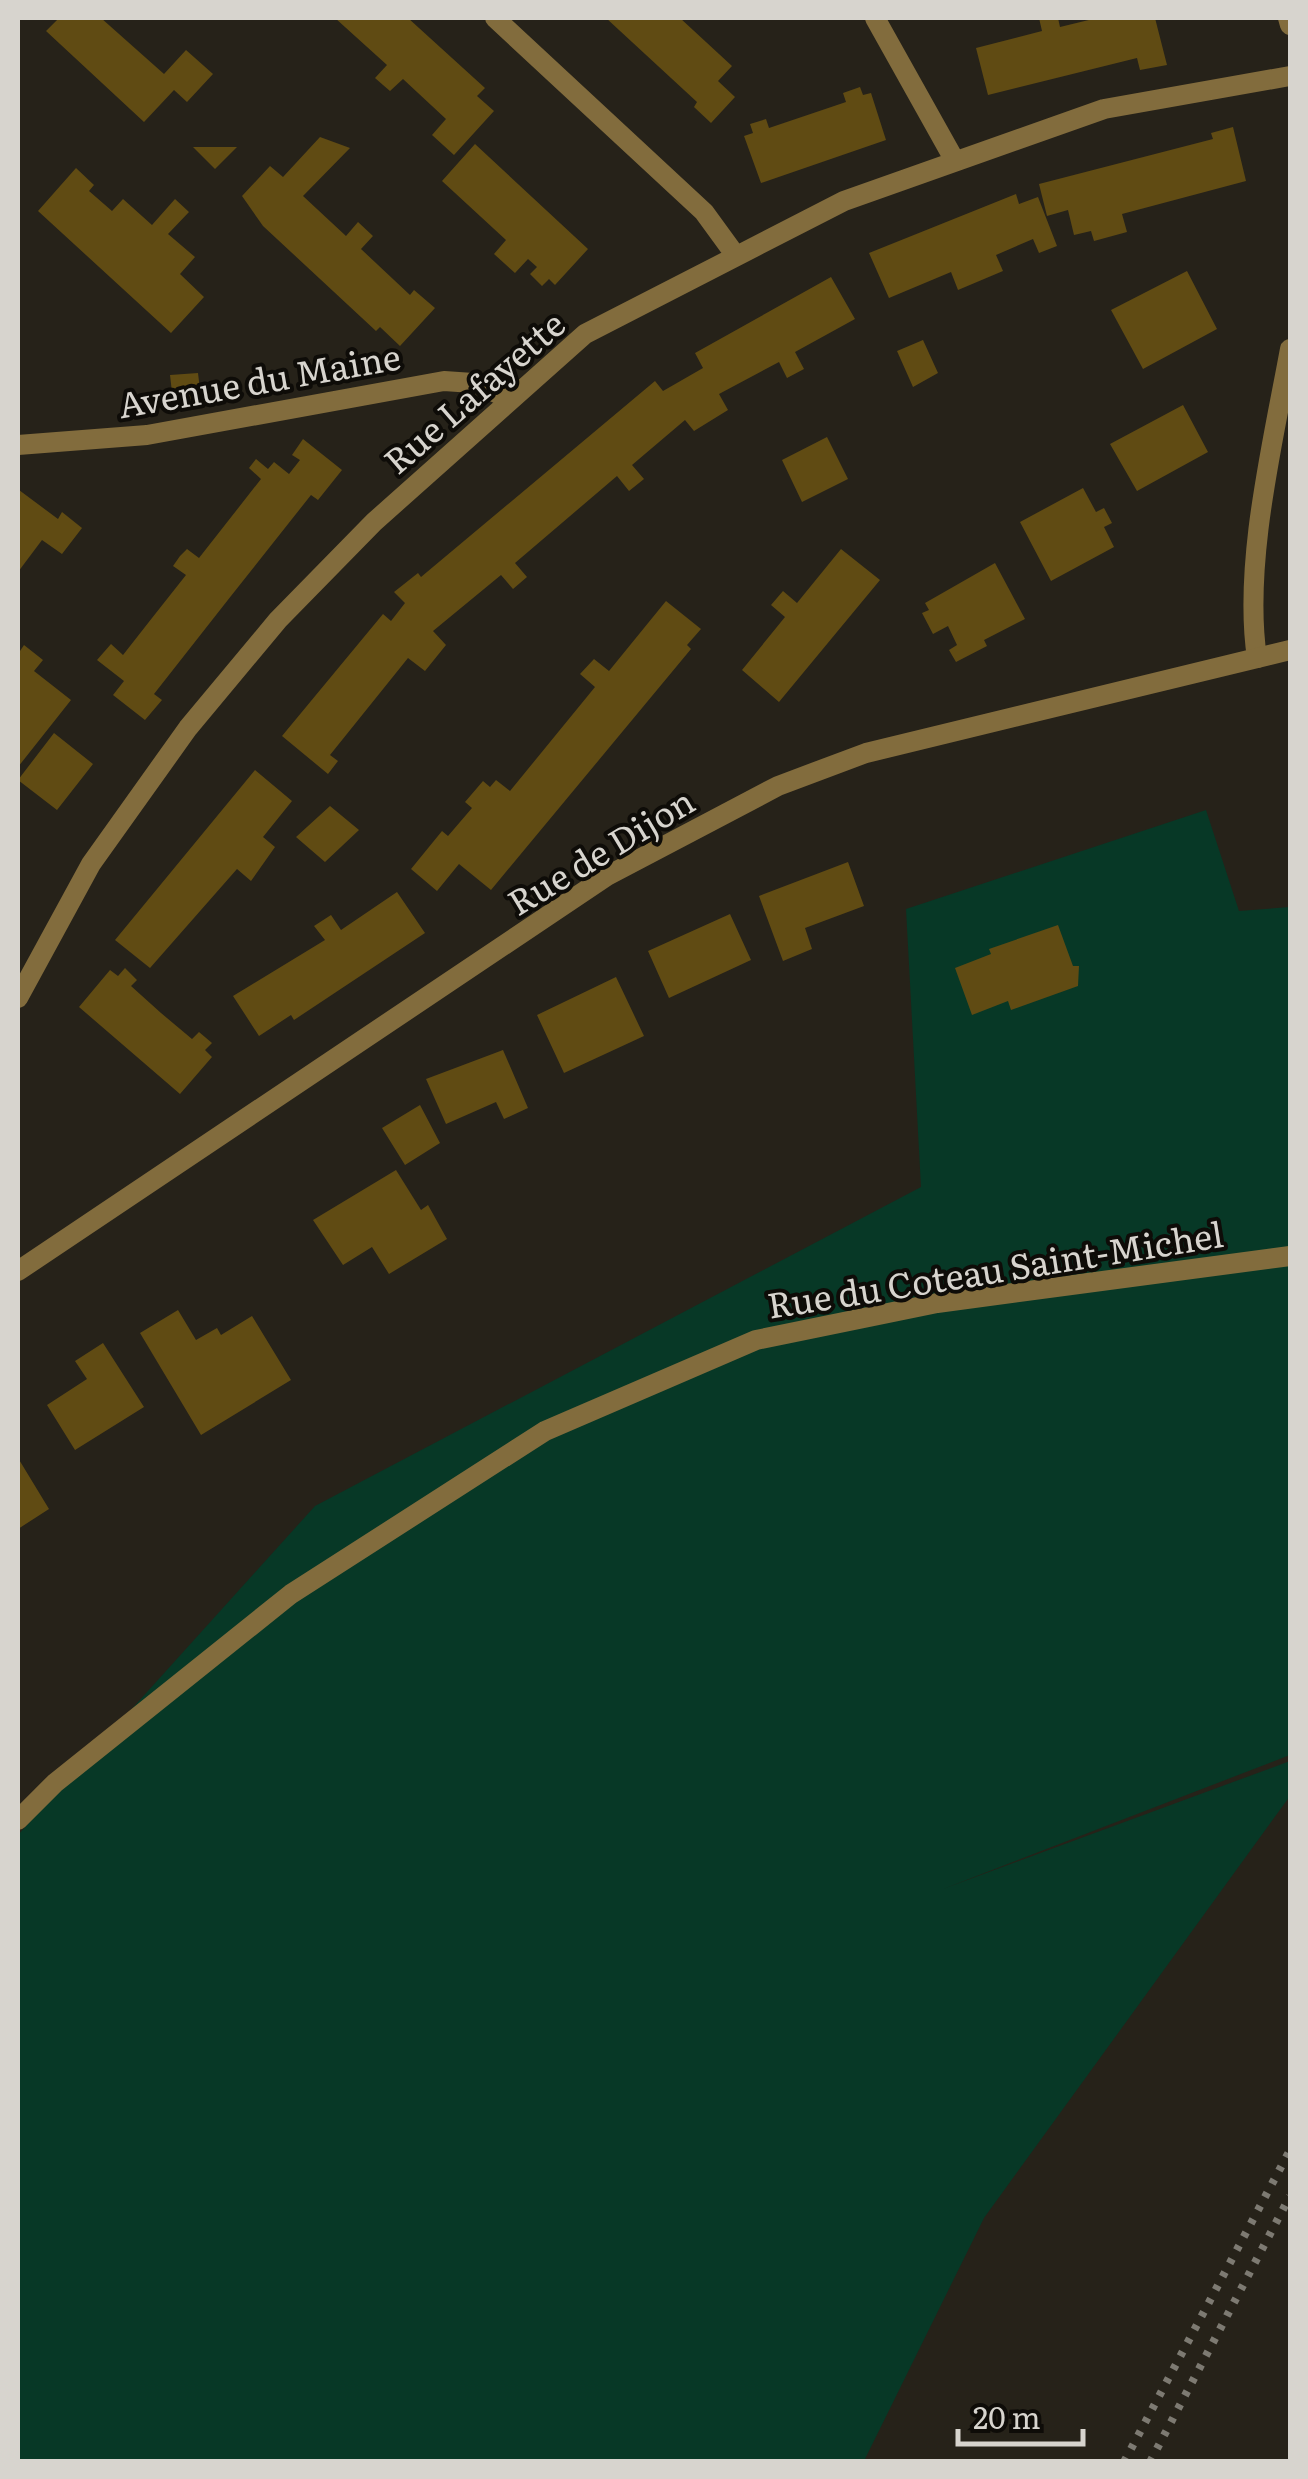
<svg xmlns="http://www.w3.org/2000/svg" width="1308" height="2479" viewBox="0 0 1308 2479" font-family="Literata,serif">
<style>
.green{fill:#073826}
.building{fill:#604b13}
.lines{fill:none;stroke-linecap:round;stroke-linejoin:round}
.minor{stroke:#826c3d;stroke-width:20}
.tertiary{stroke:#826c3d;stroke-width:20}
.rail{stroke:#7d7a72;stroke-width:8;stroke-dasharray:5 10;stroke-linecap:butt}
.labels{text-anchor:middle;dominant-baseline:central;stroke-width:8;stroke-linejoin:round;paint-order:stroke}
.street-label{font-size:35px;fill:#d7d4ce;stroke:#0e0c08}
</style>
<rect width="100%" height="100%" fill="#262219"/>
<path class="green" d="M 1206,810 L 1239,911 L 1290,907 L 1290,1755 L 943,1889 L 1290,1761 L 1290,1796 L 984,2218 L 864,2461 L 18,2462 L 18,1835 L 315,1506 L 921,1187 L 906,909 Z"/>
<path class="building" d="M 59,18 L 101,18 L 164,74 L 186,50 L 213,74 L 187,102 L 174,90 L 144,122 L 46,31 Z
M 335,18 L 408,18 L 485,88 L 477,96 L 494,111 L 454,155 L 432,135 L 446,119 L 403,79 L 390,91 L 383,85 L 375,78 L 387,65 Z
M 606,18 L 680,18 L 732,66 L 718,81 L 735,97 L 711,123 L 694,107 L 697,102 Z
M 1039,18 L 1058,18 L 1060,27 L 1097,18 L 1155,18 L 1167,65 L 1140,70 L 1137,58 L 988,95 L 976,48 L 1042,31 Z
M 860,87 L 863,95 L 871,93 L 886,140 L 761,183 L 744,136 L 753,133 L 750,124 L 766,119 L 769,128 L 846,102 L 843,93 Z
M 1233,127 L 1246,181 L 1122,214 L 1127,232 L 1094,241 L 1091,231 L 1074,235 L 1068,210 L 1047,216 L 1039,184 L 1213,139 L 1211,133 Z
M 320,137 L 350,148 L 303,196 L 346,236 L 358,222 L 373,236 L 361,249 L 410,295 L 414,290 L 435,308 L 400,346 L 380,327 L 376,331 L 263,226 L 242,196 L 270,166 L 283,177 Z
M 475,144 L 588,249 L 555,285 L 549,279 L 542,286 L 530,274 L 537,267 L 528,259 L 515,273 L 494,254 L 506,240 L 442,181 Z
M 193,147 L 237,147 L 215,169 Z
M 76,168 L 94,185 L 89,191 L 112,211 L 123,199 L 152,225 L 175,199 L 189,212 L 168,234 L 195,257 L 180,274 L 204,297 L 171,333 L 38,211 Z
M 1016,194 L 1019,204 L 1038,197 L 1057,246 L 1039,253 L 1033,239 L 996,255 L 1003,271 L 958,290 L 951,272 L 889,298 L 869,253 Z
M 1187,271 L 1217,329 L 1143,369 L 1111,310 Z
M 831,277 L 855,319 L 795,352 L 804,369 L 787,378 L 779,362 L 719,394 L 728,410 L 694,431 L 685,420 L 632,465 L 644,479 L 629,491 L 617,476 L 515,563 L 527,577 L 513,589 L 501,575 L 433,631 L 446,645 L 425,671 L 408,658 L 330,755 L 338,761 L 328,774 L 282,736 L 383,614 L 391,621 L 405,603 L 394,592 L 418,573 L 421,577 L 655,381 L 663,391 L 703,368 L 695,353 Z
M 923,340 L 938,373 L 913,387 L 897,351 Z
M 198,373 L 201,398 L 173,401 L 170,375 Z
M 1183,405 L 1208,452 L 1137,491 L 1110,444 Z
M 827,437 L 848,479 L 802,502 L 782,460 Z
M 303,439 L 342,470 L 318,500 L 311,495 L 231,596 L 154,694 L 162,700 L 145,720 L 113,695 L 124,681 L 97,660 L 111,644 L 123,655 L 152,618 L 186,575 L 173,566 L 180,556 L 187,549 L 199,558 L 261,479 L 249,468 L 256,459 L 268,469 L 274,462 L 289,474 L 300,460 L 292,455 Z
M 1083,488 L 1096,512 L 1104,508 L 1112,523 L 1104,527 L 1114,547 L 1051,581 L 1020,522 Z
M 19,490 L 58,519 L 62,512 L 82,528 L 62,554 L 42,540 L 18,572 Z
M 841,549 L 880,580 L 779,702 L 742,670 L 785,617 L 771,605 L 783,591 L 797,603 Z
M 995,563 L 1025,619 L 984,640 L 987,646 L 956,662 L 949,650 L 957,645 L 948,626 L 933,634 L 922,613 L 929,610 L 925,603 Z
M 666,601 L 701,629 L 687,645 L 691,649 L 491,890 L 459,864 L 437,891 L 411,869 L 442,831 L 448,836 L 472,808 L 465,802 L 483,781 L 490,787 L 496,780 L 510,791 L 595,687 L 580,674 L 594,659 L 609,671 Z
M 24,645 L 43,660 L 34,671 L 71,700 L 18,767 L 18,654 Z
M 54,733 L 93,764 L 57,810 L 18,780 Z
M 255,770 L 292,801 L 263,837 L 275,847 L 251,881 L 237,869 L 150,968 L 115,940 Z
M 330,806 L 359,830 L 325,862 L 296,837 Z
M 848,862 L 864,906 L 805,928 L 812,949 L 783,961 L 759,896 Z
M 397,892 L 425,933 L 294,1020 L 291,1015 L 259,1036 L 233,996 L 325,940 L 314,926 L 331,915 L 341,930 Z
M 730,914 L 751,960 L 669,998 L 648,951 Z
M 1058,925 L 1073,966 L 1079,966 L 1078,986 L 1011,1010 L 1008,1001 L 972,1015 L 955,968 L 991,954 L 989,949 Z
M 125,968 L 137,980 L 131,986 L 161,1013 L 192,1039 L 199,1032 L 212,1043 L 205,1050 L 212,1057 L 180,1094 L 79,1007 L 110,970 L 118,976 Z
M 616,977 L 644,1036 L 564,1073 L 537,1015 Z
M 503,1050 L 528,1108 L 504,1119 L 496,1102 L 446,1124 L 426,1079 Z
M 420,1105 L 440,1143 L 405,1165 L 382,1128 Z
M 396,1170 L 421,1210 L 428,1205 L 447,1239 L 389,1274 L 372,1247 L 343,1265 L 313,1220 Z
M 178,1310 L 196,1340 L 217,1328 L 221,1335 L 252,1316 L 291,1380 L 201,1435 L 140,1333 Z
M 103,1343 L 144,1407 L 75,1450 L 47,1405 L 87,1379 L 75,1361 Z
M 18,1458 L 49,1509 L 18,1529 Z"/>
<g class="lines">
<path class="minor" d="M 495,18 L 704,212 L 736,256
M 875,18 L 955,161
M 1288,18 L 1290,25
M 18,445 L 147,435 L 444,381 L 473,383 L 508,398
M 1257,658 C 1243,565 1273,442 1290,349
M 18,998 L 91,864 L 188,728 L 278,620 L 374,522 L 585,334 L 844,201 L 1104,109 L 1290,76"/>
<path class="tertiary" d="M 18,1271 L 607,876 L 778,786 L 866,753 L 1290,650
M 18,1820 L 55,1783 L 291,1594 L 545,1431 L 756,1340 L 937,1303 L 1290,1256"/>
<path class="rail" d="M 1124,2462 L 1290,2150
M 1150,2462 L 1290,2196"/>
</g>
<g class="labels">
<g class="street-label">
<text transform="translate(259 379) rotate(-10)">Avenue du Maine</text>
<text transform="translate(473 391) rotate(-41)">Rue Lafayette</text>
<text transform="translate(600 850) rotate(-31)">Rue de Dijon</text>
<text transform="translate(995 1268) rotate(-9)">Rue du Coteau Saint-Michel</text>
</g>
</g>
<rect width="1308" height="2479" fill="none" stroke="#d7d4ce" stroke-width="40"/>
<path d="M958 2429v15h125v-15" fill="none" stroke="#d7d4ce" stroke-width="5"/>
<text x="973" y="2429" font-size="30" fill="#d7d4ce" stroke="#0e0c08" stroke-width="8" paint-order="stroke">20 m</text>
</svg>
